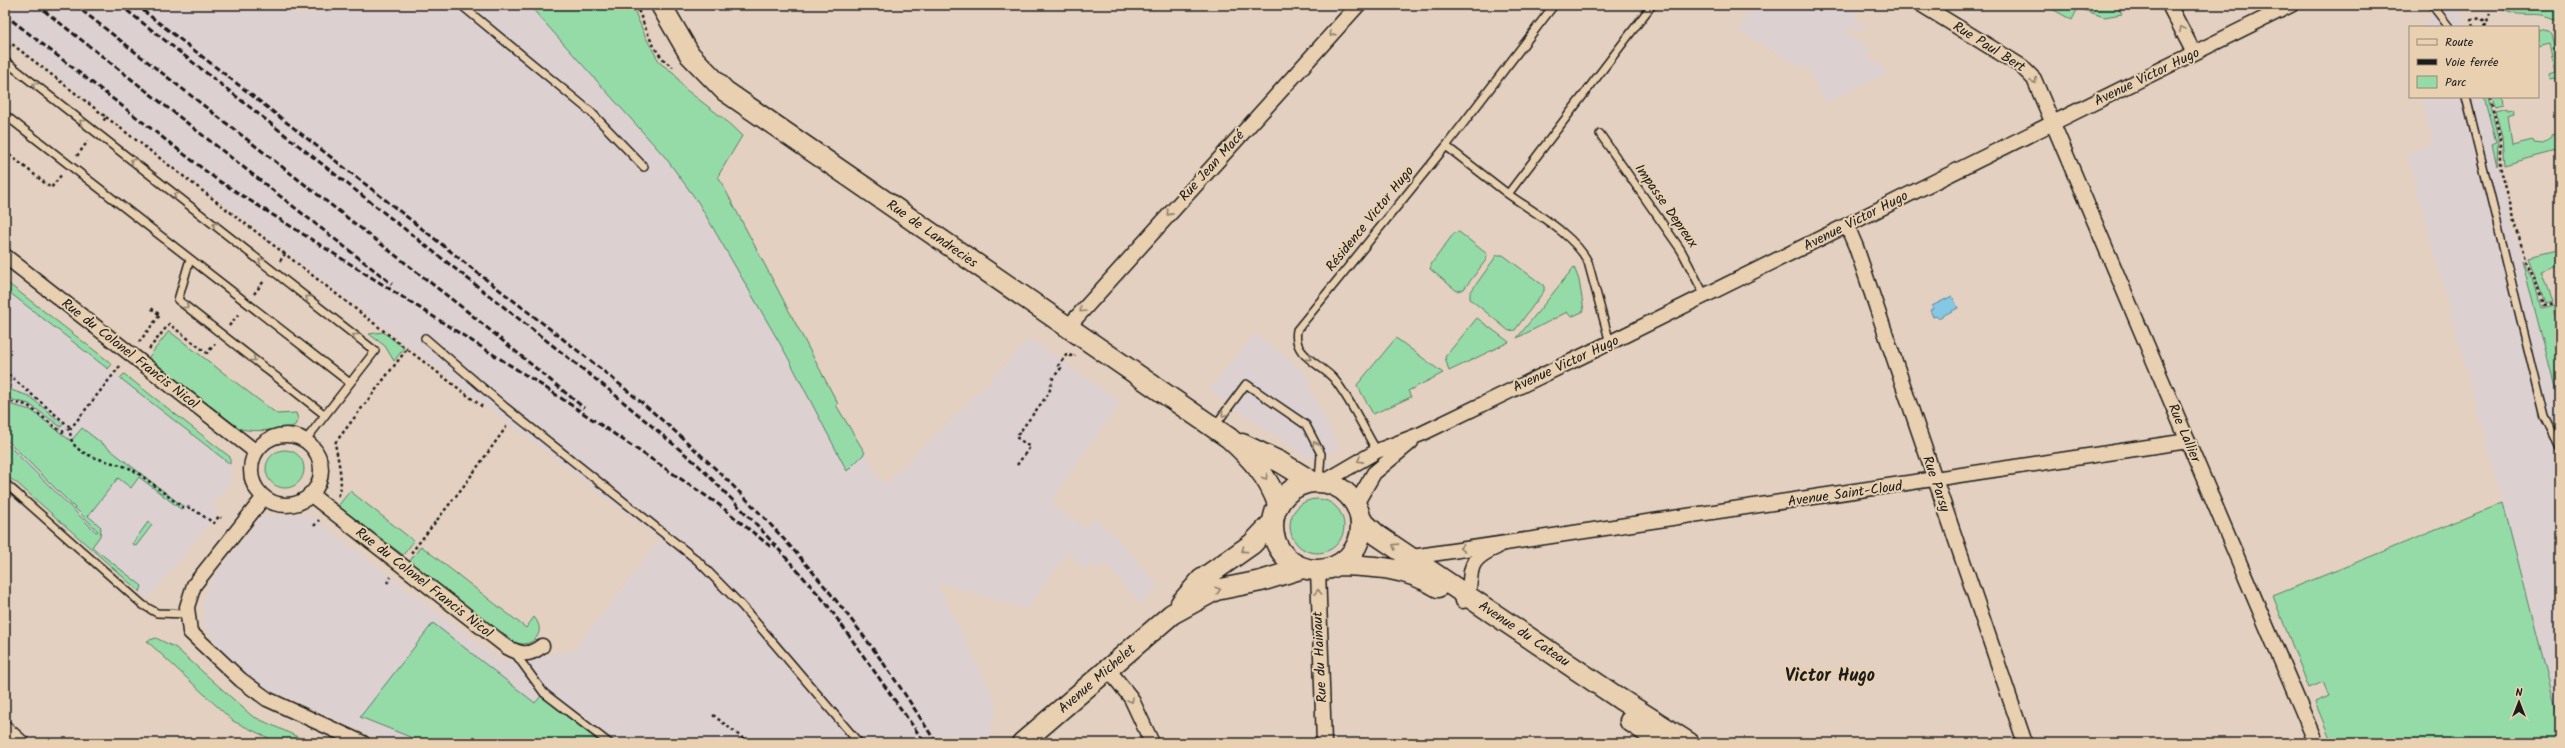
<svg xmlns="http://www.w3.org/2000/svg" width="2565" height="748" viewBox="0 0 2565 748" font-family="Kalam,sans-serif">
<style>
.built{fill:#ddd0d1}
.green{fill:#95dba8;stroke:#587c62}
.water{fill:#85c8e6;stroke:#5b8395}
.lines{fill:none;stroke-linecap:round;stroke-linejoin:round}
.service-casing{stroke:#1c1c1c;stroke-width:10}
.minor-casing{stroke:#1c1c1c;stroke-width:17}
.secondary-casing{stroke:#1c1c1c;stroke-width:23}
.path{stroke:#1c1c1c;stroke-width:2.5;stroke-dasharray:3 3;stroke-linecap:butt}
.service{stroke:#e8d0b1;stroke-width:7}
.minor{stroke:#e8d0b1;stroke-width:14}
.secondary{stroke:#e8d0b1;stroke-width:20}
.rail{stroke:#1c1c1c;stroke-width:3;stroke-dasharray:6 3;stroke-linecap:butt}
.oneway{stroke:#8c7f6e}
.labels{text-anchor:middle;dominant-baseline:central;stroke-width:4;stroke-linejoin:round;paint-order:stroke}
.street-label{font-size:14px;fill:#1c1c1c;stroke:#e8d0b1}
.district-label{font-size:18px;font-weight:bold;fill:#1c1c1c;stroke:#e8d0b1}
</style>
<rect width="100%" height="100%" fill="#e3d0c0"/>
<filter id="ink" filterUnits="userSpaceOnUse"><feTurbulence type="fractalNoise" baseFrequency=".025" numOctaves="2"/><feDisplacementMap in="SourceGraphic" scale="8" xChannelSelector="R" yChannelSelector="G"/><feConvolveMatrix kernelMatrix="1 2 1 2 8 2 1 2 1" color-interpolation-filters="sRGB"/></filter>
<g filter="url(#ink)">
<path class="built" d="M 5,5 L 529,5 L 665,157 L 698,202 L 786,354 L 847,471 L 865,453 L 884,485 L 986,385 L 1029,338 L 1121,402 L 1065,480 L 1051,504 L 1087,529 L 1095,518 L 1118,539 L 1159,588 L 1140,604 L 1104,561 L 1098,570 L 1092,564 L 1083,570 L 1069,552 L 1026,609 L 937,582 L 996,702 L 990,743 L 387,743 L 261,686 L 224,655 L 204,624 L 203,600 L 212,579 L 261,516 L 309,514 L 502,662 L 573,651 L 660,539 L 5,36 Z
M 1753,5 L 1860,5 L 1854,15 L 1857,16 L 1855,19 L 1865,25 L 1860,32 L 1850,26 L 1846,33 L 1871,49 L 1868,59 L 1889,72 L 1825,103 L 1807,65 L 1804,69 L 1738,30 Z
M 2441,5 L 2460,5 L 2466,27 L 2421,27 Z
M 2421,97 L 2484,97 L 2496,143 L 2492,144 L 2560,407 L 2560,724 L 2503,503 L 2407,153 L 2433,144 Z
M 5,289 L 230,464 L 231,481 L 212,507 L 218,512 L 148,599 L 17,483 L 5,475 Z
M 1255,333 L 1309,376 L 1309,386 L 1339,448 L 1320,457 L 1306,457 L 1209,390 Z"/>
<path class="green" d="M 529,5 L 632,5 L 646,38 L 660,63 L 674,73 L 685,89 L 723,118 L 742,136 L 718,176 L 838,404 L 836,405 L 865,453 L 847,471 L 786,354 L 698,202 L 665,157 Z
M 2045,5 L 2116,5 L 2122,14 L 2104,17 L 2078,8 L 2072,20 Z
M 2497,5 L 2560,5 L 2560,23 C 2542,6 2514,23 2497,5 Z
M 2538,29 L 2549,31 L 2552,35 L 2560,66 L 2560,89 L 2555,79 L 2549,80 L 2548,75 L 2555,73 L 2551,56 L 2553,56 L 2550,44 L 2538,47 Z
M 2484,97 L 2488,97 L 2498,137 L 2497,166 L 2492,144 L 2496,142 Z
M 2492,97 L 2503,97 L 2504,104 L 2495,106 Z
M 2508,107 L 2508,109 L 2514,108 L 2515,113 L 2508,115 L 2512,145 L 2533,140 L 2534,143 L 2543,144 L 2552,138 L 2552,135 L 2560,133 L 2560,150 L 2504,165 L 2502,137 L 2495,110 Z
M 1459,232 L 1487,254 L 1486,260 L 1464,289 L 1457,291 L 1430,269 L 1432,263 L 1454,233 Z
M 2560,249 L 2560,265 L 2541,272 L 2552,301 L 2545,303 L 2528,257 Z
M 1497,255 L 1503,255 L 1544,286 L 1544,291 L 1515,330 L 1509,331 L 1470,299 L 1470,293 Z
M 2522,260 L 2534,281 L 2541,308 L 2554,305 L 2554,314 L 2560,321 L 2560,407 Z
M 1574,267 L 1579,280 L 1584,311 L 1571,317 L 1567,312 L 1517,338 Z
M 5,281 L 112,364 L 108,369 L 5,289 Z
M 1477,318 L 1509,342 L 1449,371 L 1445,357 Z
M 169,331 L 277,414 L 296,413 L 298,419 L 295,425 C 287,430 249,433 239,428 L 148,358 Z
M 383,332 L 404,348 L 394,361 L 385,346 L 369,334 Z
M 1396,338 L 1443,373 L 1408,391 L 1411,397 L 1373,414 L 1357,385 Z
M 124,374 L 230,457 L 230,464 L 120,378 Z
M 5,388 L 29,396 L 63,424 L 61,427 L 29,404 L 5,398 Z
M 5,403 L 31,410 L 71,441 L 82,428 L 184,507 L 182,510 L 139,477 L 131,488 L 118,478 L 88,516 L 101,527 L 100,536 L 92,547 L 142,586 L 140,592 L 17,483 L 5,475 L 5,442 L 96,532 L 98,531 L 5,438 Z
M266 469a19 19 0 1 1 38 0a19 19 0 1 1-38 0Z
M 350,491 L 414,541 L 403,555 L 338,506 Z
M1290 526a27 27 0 1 1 54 0a27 27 0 1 1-54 0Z
M 2503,503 L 2560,724 L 2560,743 L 2332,743 L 2315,702 L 2329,696 L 2323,682 L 2309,688 L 2273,596 Z
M 148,522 L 152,525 L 136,546 L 132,544 Z
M 421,546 L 526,628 L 534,617 C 549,634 529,651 511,641 L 409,562 Z
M 433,623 L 535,703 L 541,696 L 601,743 L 425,743 L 360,717 Z
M 156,638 L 176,648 L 252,716 L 311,743 L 279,743 L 233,721 L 147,641 Z"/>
<path class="water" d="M 1952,296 L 1958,308 L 1938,318 L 1936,316 L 1933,317 L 1930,310 L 1933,309 L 1932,306 Z"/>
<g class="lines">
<defs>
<path id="service" d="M 461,5 L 591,112 L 644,167
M 2432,5 L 2449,27
M 5,61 L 375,351 L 305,441
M 2466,97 L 2545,418 L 2560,448
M 5,115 L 350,383
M 1600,134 L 1681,250 L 1705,296
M 1446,146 L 1508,194
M 190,259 L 178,300 L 325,415
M 425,338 L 505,407 L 697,560 L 742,606 L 859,743
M 1610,343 L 1588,262 C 1574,234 1533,212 1508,194 L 1652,5
M 1214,427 L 1246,384 L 1306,425 L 1321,454 L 1319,481
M 1377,451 C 1363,428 1351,400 1334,379 C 1320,363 1292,356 1297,330 L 1446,146 L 1554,5
M 5,483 L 143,605 L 157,613 L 187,614
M 514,652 L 544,693 L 609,743"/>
<path id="minor" d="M 1922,5 L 2021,66 L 2034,79 L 2316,743
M 2169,5 L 2194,53
M 1847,226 L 1856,247 L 2025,743
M 5,256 L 256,452
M 1067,328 L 1358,5
M251 470a35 35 0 1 1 70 0a35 35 0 1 1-70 0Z
M 1324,482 L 1377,451 L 1421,434 L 1597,349 L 2291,5
M 310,494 L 507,647 C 521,655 529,656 542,646
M 264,497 L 194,585 L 187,607 L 190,632 L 241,680 L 267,699 L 363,743
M 1356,504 L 1374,473 L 1411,442
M 1412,557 L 2188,441
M 1318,570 L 1324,743
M 1463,601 C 1479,577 1457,564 1497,547
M 1108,669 L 1131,698 L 1152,743
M 5,728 L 22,743"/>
<path id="secondary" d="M 661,5 L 690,55 L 725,91 L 1229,438 C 1251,458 1268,476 1278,504
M 1242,444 L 1280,462 L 1313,482
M1273 526a44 44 0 1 1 88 0a44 44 0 1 1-88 0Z
M 1361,520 L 1377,535 L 1620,699 L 1689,743
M 1338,565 C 1374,566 1406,567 1438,587
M 1181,603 L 1201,580 L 1252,544 L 1272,523
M 1630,721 L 1663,743
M 1022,743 L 1172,614 L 1216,590 L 1261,581 L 1303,568"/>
</defs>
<use href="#service" class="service-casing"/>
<use href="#minor" class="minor-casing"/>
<use href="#secondary" class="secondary-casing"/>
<path class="path" d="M 636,5 C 646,27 652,54 673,67
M 2474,27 L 2472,20 L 2481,18 L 2486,22
M 2485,27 L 2490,13
M 8,48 L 12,44 L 106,117 L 102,123
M 2490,97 L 2500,137 L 2500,166 L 2525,259 L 2536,281 L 2543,305 L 2554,303
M 106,117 L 285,254
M 5,151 L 51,188 L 62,174
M 77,156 L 88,141
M 280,261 L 285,254 L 407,349
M 254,294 L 264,281
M 229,326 L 240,312
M 139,342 L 160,315 L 151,308
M 149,349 L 169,324 L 207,353 L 215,344
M 120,366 L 71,428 C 64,459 116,460 133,470 C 150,481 166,495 182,507 L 191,508 L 214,523 L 219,516 L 221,518
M 5,401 L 27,405 L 62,432 L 71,428 L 9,375
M 1017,465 L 1030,447 L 1016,437 L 1049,393 L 1053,378 L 1061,368 L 1058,366 L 1067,354 L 1074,357 L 1075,356
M 338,496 C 345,486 337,455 335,443 L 407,349 L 484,408
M 314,526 L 319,520
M 411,553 L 463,487 L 507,426
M 387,583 L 391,577
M 713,715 L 749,743"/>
<use href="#service" class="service"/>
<use href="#minor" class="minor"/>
<use href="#secondary" class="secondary"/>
<path class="rail" d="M 37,5 L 392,284
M 75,5 L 468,312 L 584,408
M 120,5 L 608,389 L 698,465 L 758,526 L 826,603 L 925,743
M 136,5 C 249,93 362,181 474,270 C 552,331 632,390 704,458 C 794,542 872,638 936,743
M 5,15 L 216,179 L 543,386 L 718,504 L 771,547"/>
</g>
<defs><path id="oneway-chevron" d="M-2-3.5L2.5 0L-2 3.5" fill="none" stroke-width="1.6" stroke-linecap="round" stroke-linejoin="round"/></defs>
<g class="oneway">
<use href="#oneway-chevron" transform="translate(2182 29) rotate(-118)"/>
<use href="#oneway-chevron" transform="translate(1332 34) rotate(132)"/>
<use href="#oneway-chevron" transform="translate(2034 81) rotate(63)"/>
<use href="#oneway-chevron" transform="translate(35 85) rotate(-142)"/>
<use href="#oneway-chevron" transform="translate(82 122) rotate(-142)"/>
<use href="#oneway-chevron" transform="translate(133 161) rotate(-142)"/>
<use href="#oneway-chevron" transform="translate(176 195) rotate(-142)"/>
<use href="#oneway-chevron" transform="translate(1169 213) rotate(132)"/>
<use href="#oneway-chevron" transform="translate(215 225) rotate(-142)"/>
<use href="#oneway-chevron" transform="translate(261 261) rotate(-142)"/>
<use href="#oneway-chevron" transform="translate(308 298) rotate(-142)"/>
<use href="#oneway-chevron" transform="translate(186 306) rotate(38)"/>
<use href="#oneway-chevron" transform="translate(1082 310) rotate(134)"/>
<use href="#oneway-chevron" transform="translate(355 336) rotate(-142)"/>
<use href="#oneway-chevron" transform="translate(1309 358) rotate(40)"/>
<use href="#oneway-chevron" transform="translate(253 359) rotate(38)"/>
<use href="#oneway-chevron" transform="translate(1224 414) rotate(127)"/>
<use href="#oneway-chevron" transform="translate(1315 444) rotate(-117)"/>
<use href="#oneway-chevron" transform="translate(1360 460) rotate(151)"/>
<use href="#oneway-chevron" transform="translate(1265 477) rotate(57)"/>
<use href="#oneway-chevron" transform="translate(1395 546) rotate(-148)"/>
<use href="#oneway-chevron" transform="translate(1462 548) rotate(172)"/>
<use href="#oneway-chevron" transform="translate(1244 550) rotate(144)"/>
<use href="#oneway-chevron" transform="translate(1218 590) rotate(-17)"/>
<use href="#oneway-chevron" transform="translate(1318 592) rotate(-90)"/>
<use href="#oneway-chevron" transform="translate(1131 700) rotate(60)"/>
</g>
</g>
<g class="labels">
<g class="street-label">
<text transform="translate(1989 47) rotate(32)">Rue Paul Bert</text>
<text transform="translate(2147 77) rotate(-26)">Avenue Victor Hugo</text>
<text transform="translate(1212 166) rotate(-48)">Rue Jean Macé</text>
<text transform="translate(1666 206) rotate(55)">Impasse Depreux</text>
<text transform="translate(1370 219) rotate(-51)">Résidence Victor Hugo</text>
<text transform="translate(1856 221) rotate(-27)">Avenue Victor Hugo</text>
<text transform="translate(932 234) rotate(35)">Rue de Landrecies</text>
<text transform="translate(130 354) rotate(38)">Rue du Colonel Francis Nicol</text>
<text transform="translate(1566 364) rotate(-25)">Avenue Victor Hugo</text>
<text transform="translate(2184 433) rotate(67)">Rue Lallier</text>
<text transform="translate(1936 484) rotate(71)">Rue Parsy</text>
<text transform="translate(1845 494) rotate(-8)">Avenue Saint-Cloud</text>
<text transform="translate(424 583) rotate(38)">Rue du Colonel Francis Nicol</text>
<text transform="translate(1524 634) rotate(34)">Avenue du Cateau</text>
<text transform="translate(1320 657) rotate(-93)">Rue du Hainaut</text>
<text transform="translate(1097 679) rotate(-41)">Avenue Michelet</text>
</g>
<g class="district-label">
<text x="1830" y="676">Victor Hugo</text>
</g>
</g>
<rect width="2565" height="748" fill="none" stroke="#e8d0b1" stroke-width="20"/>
<rect x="10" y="10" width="2545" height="728" fill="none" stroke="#1c1c1c" stroke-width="1.5" filter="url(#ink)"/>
<rect x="2409" y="26" width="130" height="72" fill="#e8d0b1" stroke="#968875"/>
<rect x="2417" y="39" width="20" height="6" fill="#e8d0b1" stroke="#968875"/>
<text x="2445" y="46" font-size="12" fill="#1c1c1c">Route</text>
<rect x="2417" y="59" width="20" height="6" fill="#1c1c1c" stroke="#968875"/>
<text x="2445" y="66" font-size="12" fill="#1c1c1c">Voie ferrée</text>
<rect x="2417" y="76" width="20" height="12" fill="#95dba8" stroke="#968875"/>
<text x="2445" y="86" font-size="12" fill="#1c1c1c">Parc</text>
<g transform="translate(2519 702)" stroke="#e8d0b1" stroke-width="3" paint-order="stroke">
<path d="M0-3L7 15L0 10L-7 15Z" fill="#1c1c1c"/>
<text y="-6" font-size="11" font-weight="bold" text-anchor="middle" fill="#1c1c1c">N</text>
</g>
</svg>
